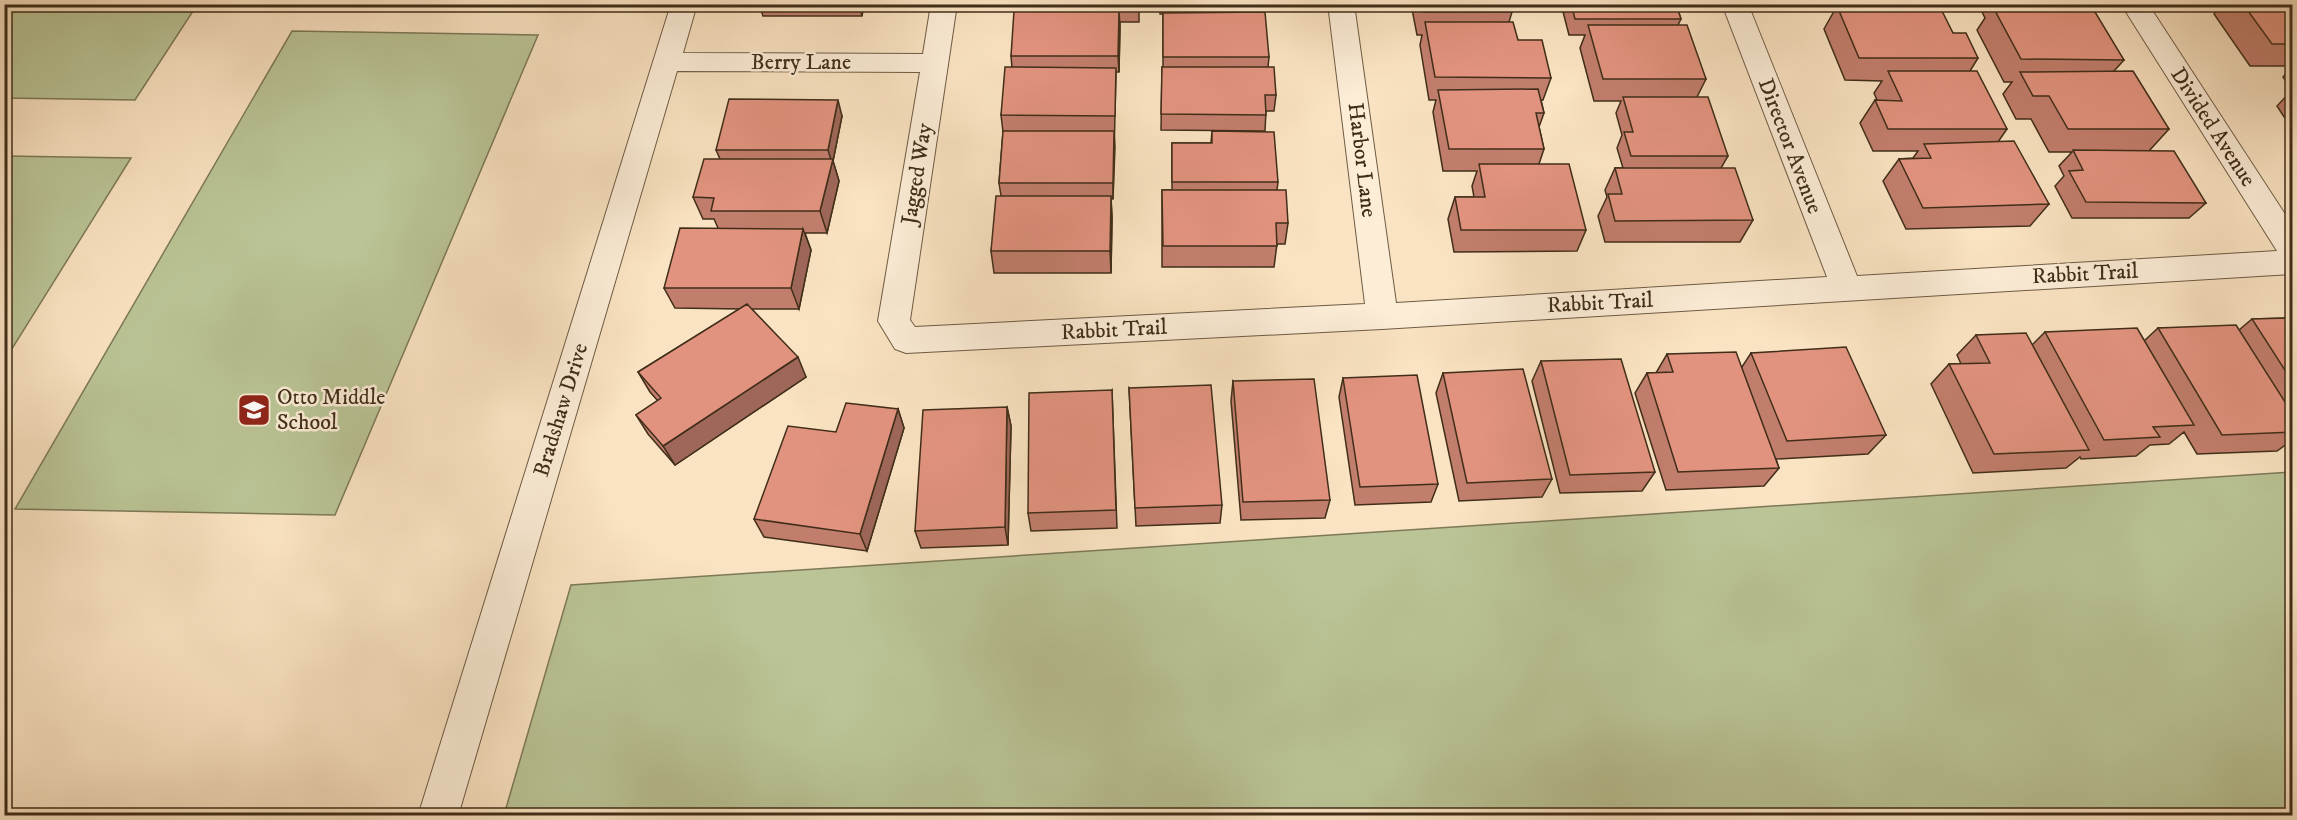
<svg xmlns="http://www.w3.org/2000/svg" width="2297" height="820" viewBox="0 0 2297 820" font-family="'IM FELL DW Pica',serif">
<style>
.green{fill:#bac496;stroke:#7d7958;stroke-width:1.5}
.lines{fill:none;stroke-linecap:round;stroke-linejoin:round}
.street-casing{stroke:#6e5b43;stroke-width:2}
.street{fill:#fcedd7;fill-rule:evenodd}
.wall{fill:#c27e6d;stroke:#402e19;stroke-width:1.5}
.shaded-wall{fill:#9e6759;stroke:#402e19;stroke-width:1.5}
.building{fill:#e2937f;stroke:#402e19;stroke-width:1.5}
.labels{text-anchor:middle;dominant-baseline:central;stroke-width:5;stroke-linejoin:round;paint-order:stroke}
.street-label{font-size:22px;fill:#402e19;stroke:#fcedd7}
.poi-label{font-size:22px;fill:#402e19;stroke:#fcedd7;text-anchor:start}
</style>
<rect width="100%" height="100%" fill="#fae3c2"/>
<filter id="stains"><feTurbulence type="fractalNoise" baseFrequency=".00333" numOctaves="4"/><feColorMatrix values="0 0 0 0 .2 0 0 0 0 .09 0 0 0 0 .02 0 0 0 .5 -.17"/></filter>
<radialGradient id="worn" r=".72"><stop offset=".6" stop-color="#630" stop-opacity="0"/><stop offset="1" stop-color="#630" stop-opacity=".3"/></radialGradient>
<path class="green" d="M 4,5 L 5,4 L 197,5 L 135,100 L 5,98 Z
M 292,31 L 538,35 L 335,515 L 15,509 Z
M 5,156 L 131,158 L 5,360 L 4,156 Z
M 2292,472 L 2292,815 L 504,815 L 571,585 Z"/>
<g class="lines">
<defs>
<path id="street" d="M 671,4 L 697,4 L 683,53 L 923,54 L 931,4 L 957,4 L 910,320 L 915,327 L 1365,304 L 1328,4 L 1354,4 L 1396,303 L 1827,277 L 1722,4 L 1748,4 L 1857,276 L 2277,251 L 2121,4 L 2148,4 L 2292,225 L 2292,274 L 1382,329 L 906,353 L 895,349 L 878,321 L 920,72 L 677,71 L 458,816 L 418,816 Z"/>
</defs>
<use href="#street" class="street-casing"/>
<use href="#street" class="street"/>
</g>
<path class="wall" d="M 759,4 L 864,4 L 862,16 L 763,16 Z
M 1022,4 L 1139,4 L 1139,22 L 1120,22 L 1119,72 L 1116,72 L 1113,199 L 1111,199 L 1112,218 L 1111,273 L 994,273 L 991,251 L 1001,196 L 999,183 L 1003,132 L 1001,115 L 1012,68 L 1011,56 L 1023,11 Z
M 1160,4 L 1258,4 L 1257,12 L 1269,57 L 1268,67 L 1276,95 L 1274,111 L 1266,111 L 1265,131 L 1161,130 L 1162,67 L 1163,67 L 1163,14 L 1160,14 Z
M 1411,4 L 1517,4 L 1517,6 L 1511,5 L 1512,12 L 1509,22 L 1518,40 L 1551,78 L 1543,100 L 1541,100 L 1544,113 L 1539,127 L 1544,149 L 1539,164 L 1586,230 L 1577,251 L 1454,252 L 1448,219 L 1455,197 L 1474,197 L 1472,186 L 1477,171 L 1443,171 L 1433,112 L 1436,100 L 1429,100 L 1420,45 L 1422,35 L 1417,35 Z
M 1561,4 L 1676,4 L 1681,19 L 1678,25 L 1706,79 L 1697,97 L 1728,156 L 1721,168 L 1753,220 L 1740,242 L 1605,242 L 1598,216 L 1607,197 L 1605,190 L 1615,168 L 1623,168 L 1617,148 L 1622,135 L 1616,113 L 1621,101 L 1594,101 L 1580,48 L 1585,35 L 1569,35 Z
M 1840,4 L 1936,4 L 1935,7 L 1953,33 L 1978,58 L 1970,71 L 2007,129 L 1998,142 L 2049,204 L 2030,226 L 1906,229 L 1883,181 L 1899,159 L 1913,158 L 1918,151 L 1873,151 L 1860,123 L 1875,100 L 1877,100 L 1874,93 L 1882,81 L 1845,80 L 1824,29 L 1837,6 L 1841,6 Z
M 1978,4 L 2081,4 L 2079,7 L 2124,60 L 2114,71 L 2169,129 L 2149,151 L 2206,203 L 2189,218 L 2072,218 L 2055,186 L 2064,176 L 2059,166 L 2072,152 L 2049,152 L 2031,119 L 2016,119 L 2003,94 L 2012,82 L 2004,82 L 1977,30 L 1985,18 Z
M 2222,4 L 2292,4 L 2292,66 L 2250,66 L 2214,14 Z
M 2292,67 L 2292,90 L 2283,77 Z
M 2292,90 L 2292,129 L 2277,106 Z
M 842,116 L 833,161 L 839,181 L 827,233 L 805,233 L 811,250 L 799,309 L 752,309 L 806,377 L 675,465 L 648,434 L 636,415 L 658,401 L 650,392 L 638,372 L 740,309 L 675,308 L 664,288 L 718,228 L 714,219 L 703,219 L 693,197 L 720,159 L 716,150 Z
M 1212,131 L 1278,182 L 1277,190 L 1288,223 L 1285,244 L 1277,244 L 1274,267 L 1162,267 L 1162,190 L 1172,190 L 1172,143 L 1211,143 Z
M 2292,318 L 2292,443 L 2291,441 L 2277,451 L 2197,454 L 2184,432 L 2169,444 L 2150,445 L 2136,456 L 2081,459 L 2080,457 L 2066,468 L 1973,473 L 1931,384 L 1949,364 L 1961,364 L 1957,355 L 1976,335 L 2032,345 L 2045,332 L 2144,341 L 2158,328 L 2239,330 L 2252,319 Z
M 1751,353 L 1886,435 L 1868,454 L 1776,459 L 1779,468 L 1764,486 L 1666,490 L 1635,393 L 1647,373 L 1656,373 L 1667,354 L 1742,367 Z
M 1541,361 L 1655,472 L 1642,491 L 1560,493 L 1532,381 Z
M 1443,373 L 1552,479 L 1542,497 L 1459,501 L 1436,393 Z
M 1343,378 L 1438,484 L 1431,502 L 1355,505 L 1339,397 Z
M 1233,381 L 1330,500 L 1325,518 L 1241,520 L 1231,401 Z
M 1129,388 L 1222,505 L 1220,523 L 1136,526 Z
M 1112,390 L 1117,528 L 1031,531 L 1028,513 Z
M 1007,407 L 1011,426 L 1008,545 L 921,548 L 915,531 Z
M 898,409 L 904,428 L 867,551 L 764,537 L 754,519 L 836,432 Z"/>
<path class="shaded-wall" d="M 859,4 L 864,4 L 862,16 Z
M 1119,11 L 1120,27 L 1119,72 L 1118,56 Z
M 838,100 L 842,116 L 833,161 L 839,181 L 827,233 L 820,211 L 832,163 L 828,150 Z
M 1114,131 L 1115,147 L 1113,199 L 1113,183 Z
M 1111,196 L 1112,218 L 1111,273 L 1110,251 Z
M 803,229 L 811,250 L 799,309 L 791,288 Z
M 798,357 L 806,377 L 675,465 L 663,446 Z
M 1007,407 L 1011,426 L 1008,545 L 1005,527 Z
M 898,409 L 904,428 L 867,551 L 860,534 Z"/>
<path class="building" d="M 1097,4 L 1138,4 L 1138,5 Z
M 1421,4 L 1510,4 L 1512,12 L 1422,12 Z
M 1571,4 L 1676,4 L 1681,19 L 1575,19 Z
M 2243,4 L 2292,4 L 2292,44 L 2272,44 Z
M 1837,6 L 1940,7 L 1953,33 L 1966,33 L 1978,58 L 1859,58 Z
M 1993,7 L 2092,7 L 2124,60 L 2021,59 Z
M 1014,11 L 1119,11 L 1118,56 L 1011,56 Z
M 1265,12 L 1269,57 L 1163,57 L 1163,13 Z
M 1425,22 L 1513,22 L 1518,40 L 1542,40 L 1551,78 L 1435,77 Z
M 1588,25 L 1687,25 L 1706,79 L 1603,79 Z
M 1005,67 L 1116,68 L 1115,116 L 1001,115 Z
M 1162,67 L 1274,67 L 1276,95 L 1265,95 L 1266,115 L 1161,114 Z
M 1888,71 L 1977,71 L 2007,129 L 1888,129 L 1875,100 L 1902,101 Z
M 2133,71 L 2169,129 L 2068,129 L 2049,96 L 2033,96 L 2020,72 Z
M 1538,89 L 1544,113 L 1536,113 L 1544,149 L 1449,149 L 1438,90 Z
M 1623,97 L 1708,97 L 1728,156 L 1631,156 L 1624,132 L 1633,132 Z
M 729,99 L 838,100 L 828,150 L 716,150 Z
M 1003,131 L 1114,131 L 1113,183 L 999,183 Z
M 1212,131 L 1274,132 L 1278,182 L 1172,182 L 1172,143 L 1212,143 Z
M 2014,141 L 2049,204 L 1923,208 L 1899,159 L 1931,158 L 1924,144 Z
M 2073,150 L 2174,151 L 2206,203 L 2086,202 L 2069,171 L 2083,170 Z
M 704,159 L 833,159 L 820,211 L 711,211 L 714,198 L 693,197 Z
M 1479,164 L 1569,164 L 1586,230 L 1461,230 L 1455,197 L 1485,197 Z
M 1615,168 L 1735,168 L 1753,220 L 1615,221 L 1608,194 L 1622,194 Z
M 1162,190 L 1286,190 L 1288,223 L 1276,223 L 1277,246 L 1163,246 Z
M 996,196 L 1111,196 L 1110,251 L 991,251 Z
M 680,228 L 803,229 L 791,288 L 664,288 Z
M 747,304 L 798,357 L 663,446 L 636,415 L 661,398 L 638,372 Z
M 2292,318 L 2292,381 L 2252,319 Z
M 2236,325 L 2292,413 L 2292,432 L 2222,435 L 2158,328 Z
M 2137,328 L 2194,425 L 2153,427 L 2160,437 L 2104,440 L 2045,332 Z
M 2026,333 L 2089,450 L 1994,454 L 1949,364 L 1990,363 L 1976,335 Z
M 1846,347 L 1886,435 L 1787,441 L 1751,353 Z
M 1736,352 L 1779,468 L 1678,472 L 1647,373 L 1673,372 L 1667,354 Z
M 1621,359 L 1655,472 L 1570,475 L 1541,361 Z
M 1523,369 L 1552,479 L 1467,483 L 1443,373 Z
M 1417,375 L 1438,484 L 1360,487 L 1343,378 Z
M 1314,379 L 1330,500 L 1243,502 L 1233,381 Z
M 1211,385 L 1222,505 L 1135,508 L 1129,388 Z
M 1112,390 L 1116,510 L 1028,513 L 1029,393 Z
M 846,403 L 898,409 L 860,534 L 754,519 L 788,426 L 836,432 Z
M 1007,407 L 1005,527 L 915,531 L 923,410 Z"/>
<defs>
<symbol id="school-square" viewBox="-11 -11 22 22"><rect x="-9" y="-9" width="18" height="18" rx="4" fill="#8f2418" stroke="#fcedd7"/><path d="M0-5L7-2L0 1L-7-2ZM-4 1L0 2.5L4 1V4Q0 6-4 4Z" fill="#fff"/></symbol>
</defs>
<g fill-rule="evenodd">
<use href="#school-square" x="235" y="391" width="38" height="38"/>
</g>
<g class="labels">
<g class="street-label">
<text x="801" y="62">Berry Lane</text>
<text transform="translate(2213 127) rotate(57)">Divided Avenue</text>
<text transform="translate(1790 146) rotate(69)">Director Avenue</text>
<text transform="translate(1362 160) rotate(83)">Harbor Lane</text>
<text transform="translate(917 174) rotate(-81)">Jagged Way</text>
<text transform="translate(2085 274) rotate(-3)">Rabbit Trail</text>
<text transform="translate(1600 303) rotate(-3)">Rabbit Trail</text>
<text transform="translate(1114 330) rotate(-3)">Rabbit Trail</text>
<text transform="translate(561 410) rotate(-73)">Bradshaw Drive</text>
</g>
<g class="poi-label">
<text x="277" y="397">Otto Middle<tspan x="277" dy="25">School</tspan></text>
</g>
</g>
<rect width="2297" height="820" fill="none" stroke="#fae3c2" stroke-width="24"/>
<rect x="6" y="6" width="2285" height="808" fill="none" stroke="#402e19" stroke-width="3"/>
<rect x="12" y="12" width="2273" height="796" fill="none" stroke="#402e19" stroke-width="1.5"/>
<rect width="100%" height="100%" filter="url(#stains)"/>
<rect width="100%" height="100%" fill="url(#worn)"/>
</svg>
